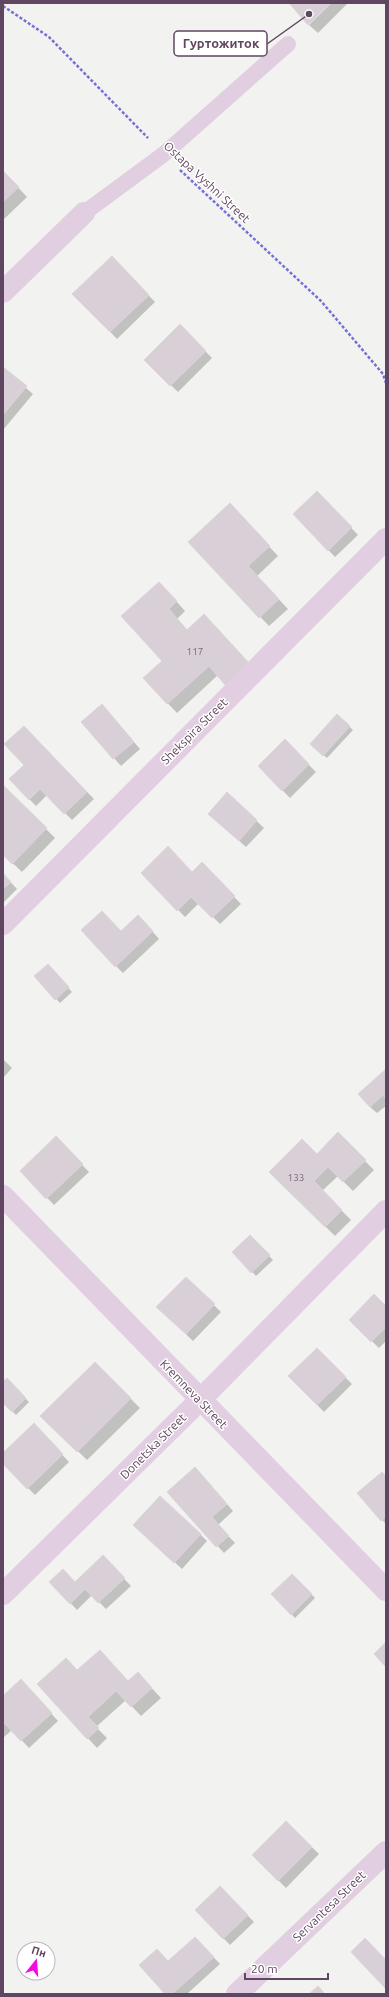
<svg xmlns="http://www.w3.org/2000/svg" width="389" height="1997" viewBox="0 0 389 1997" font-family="Ubuntu,sans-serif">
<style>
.shadow{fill:#0003}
.building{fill:#d9cfd7;stroke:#dcd4da}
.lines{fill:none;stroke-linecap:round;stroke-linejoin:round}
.path{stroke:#7470d5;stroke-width:2.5;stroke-dasharray:3 2;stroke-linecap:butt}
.service{stroke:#e1cee1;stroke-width:16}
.minor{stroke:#e1cee1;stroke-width:22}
.labels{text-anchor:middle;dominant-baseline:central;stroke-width:3;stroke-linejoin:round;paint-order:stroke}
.number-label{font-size:10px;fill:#7e687e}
.street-label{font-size:12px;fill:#604660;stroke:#fff}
.leader{fill:none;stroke:#604660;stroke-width:1.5}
.callout-dot{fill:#604660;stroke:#fff;stroke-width:1.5}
.callout{fill:#fff;stroke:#604660;stroke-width:1.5}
.callout-label{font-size:13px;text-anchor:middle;font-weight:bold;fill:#604660}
</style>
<rect width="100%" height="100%" fill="#f2f3f0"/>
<path class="shadow" d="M 331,3 L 348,3 L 318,33 L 309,25 Z
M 3,171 L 27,197 L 3,220 Z
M 112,258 L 155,302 L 117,339 L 74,294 Z
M 180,326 L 212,358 L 178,392 L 145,360 Z
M 3,368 L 33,394 L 3,430 Z
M 317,492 L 358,535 L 335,557 L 294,514 Z
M 239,514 L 278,556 L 257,576 L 288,609 L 269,626 L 189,542 Z
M 168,592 L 185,611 L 177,619 L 188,631 L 218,675 L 177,713 L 144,678 L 164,661 Z
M 108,712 L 140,749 L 121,766 L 82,722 Z
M 337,715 L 353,730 L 327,758 L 315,747 Z
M 24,727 L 94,799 L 72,820 L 47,795 L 36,806 L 10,779 L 25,765 Z
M 285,741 L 316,772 L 290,798 L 259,766 Z
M 3,786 L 55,838 L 22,872 L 3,854 Z
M 228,794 L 264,828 L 246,847 L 217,821 Z
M 202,864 L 241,904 L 220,924 L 199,903 L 185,917 L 142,873 L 192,873 Z
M 3,874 L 17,889 L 3,903 Z
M 145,923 L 159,939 L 123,973 L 116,966 L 121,932 Z
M 51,969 L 72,992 L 60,1003 L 35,976 Z
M 3,1059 L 12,1068 L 3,1078 Z
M 386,1070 L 386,1106 L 377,1113 L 370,1107 Z
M 338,1134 L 374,1170 L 353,1191 L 338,1176 L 322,1191 L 351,1220 L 335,1236 L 270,1172 L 317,1155 Z
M 56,1138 L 89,1172 L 54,1205 L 21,1171 Z
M 250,1236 L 273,1260 L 256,1276 L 233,1252 Z
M 186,1278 L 221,1312 L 193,1341 L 165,1314 Z
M 386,1308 L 386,1341 L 379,1348 L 350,1320 Z
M 317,1349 L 352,1384 L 324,1412 L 289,1376 Z
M 95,1363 L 140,1408 L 87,1460 L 42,1416 Z
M 7,1380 L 29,1402 L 16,1415 L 3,1402 L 3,1384 Z
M 34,1425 L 69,1462 L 35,1495 L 3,1463 L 3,1454 Z
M 202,1475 L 233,1511 L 218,1525 L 235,1543 L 224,1553 L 168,1492 Z
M 386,1477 L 386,1524 L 382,1520 Z
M 141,1531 L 200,1534 L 207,1541 L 182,1569 Z
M 103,1557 L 131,1586 L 106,1609 L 92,1595 L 77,1610 L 51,1582 L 75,1583 Z
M 292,1575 L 315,1598 L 295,1618 L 272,1594 Z
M 100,1651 L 129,1682 L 147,1683 L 161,1698 L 141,1716 L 126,1700 L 96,1727 L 107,1738 L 97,1748 L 38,1684 L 78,1671 Z
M 28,1688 L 58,1721 L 29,1748 L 12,1730 L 3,1738 L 3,1698 Z
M 286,1822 L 319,1854 L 286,1888 L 253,1855 Z
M 220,1887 L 254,1922 L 230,1945 L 196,1910 Z
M 202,1945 L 220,1964 L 187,1994 L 167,1994 L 169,1962 Z"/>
<path class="building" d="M 289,3 L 330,3 L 308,25 Z
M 3,171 L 19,187 L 3,202 Z
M 112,256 L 149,295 L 110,332 L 72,294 Z
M 180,324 L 206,351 L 170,386 L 144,360 Z
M 3,367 L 27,386 L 3,415 Z
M 317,491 L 352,527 L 328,551 L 293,514 Z
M 230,503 L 270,546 L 248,566 L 279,599 L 259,618 L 188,542 Z
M 159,582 L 177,601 L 169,609 L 187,630 L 204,614 L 250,664 L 226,686 L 209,666 L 167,704 L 143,678 L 162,661 L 121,616 Z
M 102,704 L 134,742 L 113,759 L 81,722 Z
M 337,714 L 350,726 L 323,756 L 310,744 Z
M 24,726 L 87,792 L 64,814 L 40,789 L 29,800 L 9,779 L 24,765 L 4,744 Z
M 285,739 L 309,764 L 282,791 L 258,766 Z
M 3,785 L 47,828 L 12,864 L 3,855 Z
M 227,792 L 257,820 L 239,841 L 208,814 Z
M 168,846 L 192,872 L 202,862 L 235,896 L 212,918 L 191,897 L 177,911 L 141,873 Z
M 3,873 L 11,882 L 3,889 Z
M 102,911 L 121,931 L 138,915 L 153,931 L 115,967 L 81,930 Z
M 48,964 L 69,987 L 55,1000 L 34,976 Z
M 386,1069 L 386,1099 L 383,1095 L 370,1107 L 358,1094 Z
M 338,1132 L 366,1160 L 343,1182 L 328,1167 L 314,1181 L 342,1210 L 325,1227 L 269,1172 L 302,1139 L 317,1154 Z
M 56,1136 L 83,1164 L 46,1199 L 20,1171 Z
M 250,1235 L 270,1255 L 251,1273 L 232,1252 Z
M 186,1277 L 215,1304 L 186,1334 L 156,1307 Z
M 374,1294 L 386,1306 L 386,1327 L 371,1342 L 349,1320 Z
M 317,1348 L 346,1377 L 317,1405 L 288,1376 Z
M 95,1362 L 131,1398 L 77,1452 L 40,1416 Z
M 7,1378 L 26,1398 L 12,1412 L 3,1403 L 3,1382 Z
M 34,1423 L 63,1454 L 27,1489 L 3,1464 L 3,1453 Z
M 195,1467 L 227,1504 L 212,1517 L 229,1536 L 216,1547 L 167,1492 Z
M 382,1472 L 386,1476 L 386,1516 L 381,1521 L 357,1493 Z
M 160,1496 L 201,1534 L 174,1563 L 133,1525 Z
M 103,1555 L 125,1578 L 98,1603 L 85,1589 L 70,1604 L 49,1582 L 63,1569 L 75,1582 Z
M 292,1574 L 312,1594 L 291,1615 L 271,1594 Z
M 386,1642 L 386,1667 L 374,1654 Z
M 100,1650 L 128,1681 L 138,1672 L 152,1688 L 131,1707 L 116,1691 L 88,1717 L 99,1728 L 87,1739 L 37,1684 L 66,1658 L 77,1670 Z
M 21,1679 L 52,1713 L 21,1741 L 4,1723 L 3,1724 L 3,1696 Z
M 286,1821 L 312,1847 L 278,1881 L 252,1855 Z
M 220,1886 L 248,1915 L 223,1939 L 195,1910 Z
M 195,1937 L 214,1957 L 172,1994 L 165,1994 L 139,1965 L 157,1949 L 168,1961 Z
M 365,1938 L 386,1960 L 386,1989 L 351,1952 Z
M 318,1986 L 325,1994 L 309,1994 Z"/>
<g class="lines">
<path class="path" d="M 3,6 L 49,37 L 148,138
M 180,170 L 321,301 L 383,374 L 386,383"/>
<path class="service" d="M 84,213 L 164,154 L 288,44"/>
<path class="minor" d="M 3,292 L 84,213
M 3,924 L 386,539
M 3,1196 L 386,1590
M 3,1594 L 200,1400 L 386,1211
M 237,1994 L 386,1852"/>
</g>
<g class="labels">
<g class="number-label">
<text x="195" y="651">117</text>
<text x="296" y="1177">133</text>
</g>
<g class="street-label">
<text transform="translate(207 182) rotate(43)">Ostapa Vyshni Street</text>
<text transform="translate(194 731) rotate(-45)">Shekspira Street</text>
<text transform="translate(194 1394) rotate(46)">Kremneva Street</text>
<text transform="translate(153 1446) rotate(-45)">Donetska Street</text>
<text transform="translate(329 1906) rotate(-44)">Servantesa Street</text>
</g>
</g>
<path class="leader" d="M309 14L267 44"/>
<circle class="callout-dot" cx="309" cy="14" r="4"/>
<rect class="callout" x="174" y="31" width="93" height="25" rx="4"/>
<g class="callout-label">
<text x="221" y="48">Гуртожиток</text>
</g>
<rect width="389" height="1997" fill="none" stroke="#604660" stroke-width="8"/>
<g transform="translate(36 1961) rotate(17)"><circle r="19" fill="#ffffff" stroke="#bfb5bf"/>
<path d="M0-3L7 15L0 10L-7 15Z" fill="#f509e0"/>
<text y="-6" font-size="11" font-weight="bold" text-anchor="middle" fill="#604660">Пн</text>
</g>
<path d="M245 1973v6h83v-6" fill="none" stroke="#604660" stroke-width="2"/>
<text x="251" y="1973" font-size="12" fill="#604660" stroke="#ffffff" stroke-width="3" paint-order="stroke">20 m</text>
</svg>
